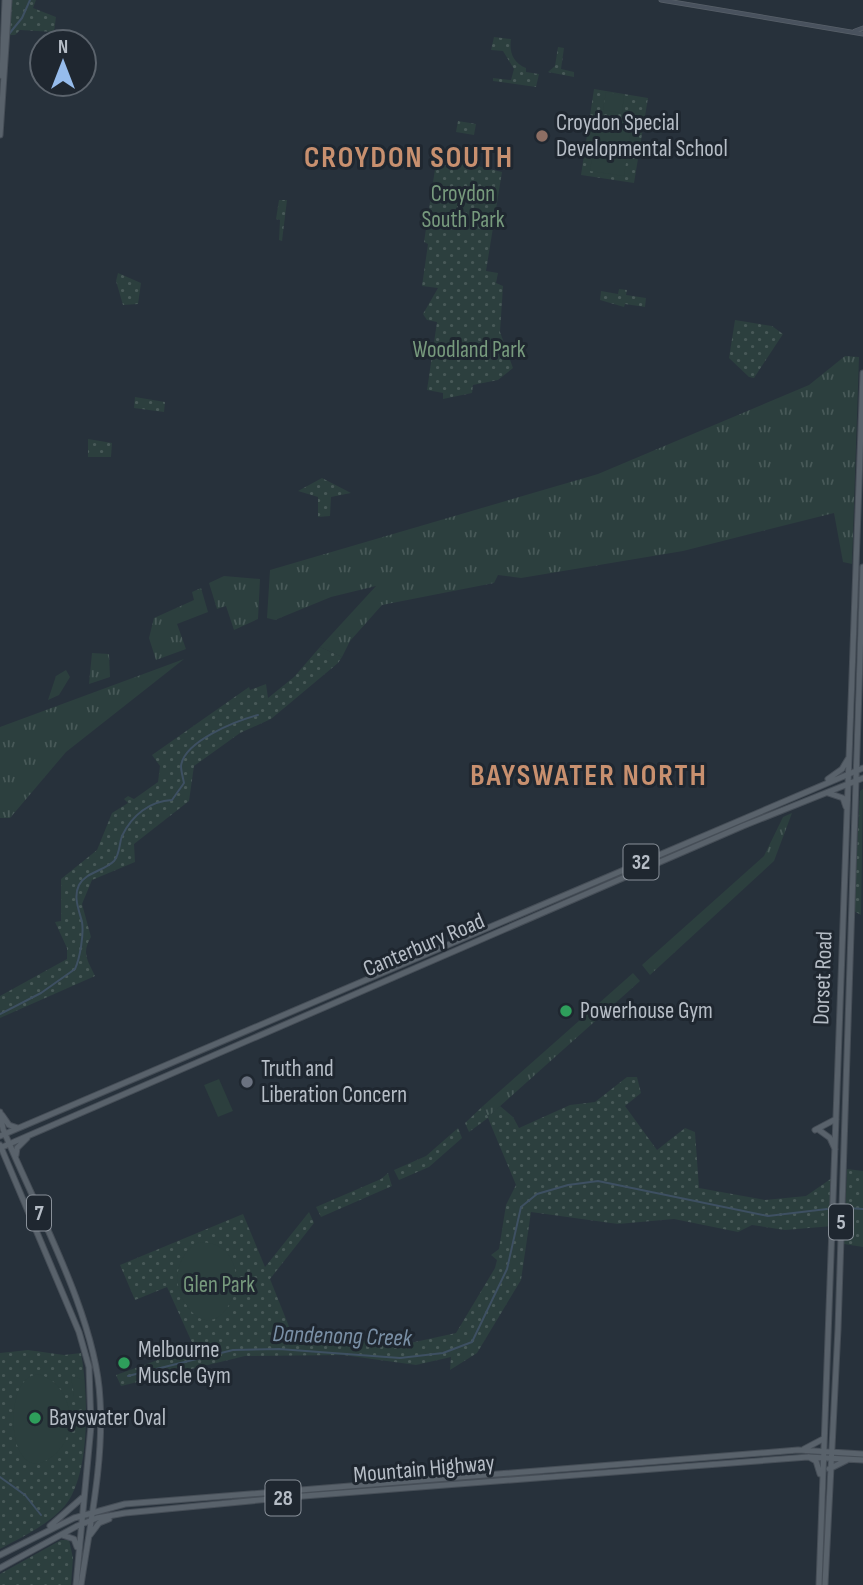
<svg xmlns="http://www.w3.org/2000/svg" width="863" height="1585" viewBox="0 0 863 1585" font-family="'Sofia Sans Condensed',sans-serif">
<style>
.grass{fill:url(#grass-tufts)}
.park{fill:url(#park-dots)}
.pitch{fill:#2c3f3e}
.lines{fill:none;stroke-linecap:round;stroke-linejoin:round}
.stream{stroke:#3e5062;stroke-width:2}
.secondary-casing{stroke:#586069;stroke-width:5}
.primary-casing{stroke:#464e57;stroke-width:7}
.secondary{stroke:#49525e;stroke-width:3.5}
.primary{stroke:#59626b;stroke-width:5}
.education-dot{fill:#8d6e63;stroke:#1f2730;stroke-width:2.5}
.leisure-dot{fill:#2e9e5b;stroke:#1f2730;stroke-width:2.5}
.worship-dot{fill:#6b7280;stroke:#1f2730;stroke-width:2.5}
.labels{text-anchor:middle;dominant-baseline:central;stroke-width:6;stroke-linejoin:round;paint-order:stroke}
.shield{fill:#1f2730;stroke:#899099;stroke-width:2}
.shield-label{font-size:21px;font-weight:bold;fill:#b6bdc6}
.poi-label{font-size:23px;fill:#b6bdc6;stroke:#1f2730;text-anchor:start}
.park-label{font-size:23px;fill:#779a7d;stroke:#1f2730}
.street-label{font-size:23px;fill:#b6bdc6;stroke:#1f2730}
.water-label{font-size:24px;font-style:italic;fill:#7a90a6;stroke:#1f2730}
.district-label{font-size:30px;font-weight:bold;letter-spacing:2px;fill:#c8906f;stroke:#1f2730}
</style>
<defs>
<pattern id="grass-tufts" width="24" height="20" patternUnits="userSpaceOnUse" patternTransform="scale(1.75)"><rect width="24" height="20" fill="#2c3f3e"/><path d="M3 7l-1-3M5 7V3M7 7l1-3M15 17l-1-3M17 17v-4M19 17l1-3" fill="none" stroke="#485958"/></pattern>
<pattern id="park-dots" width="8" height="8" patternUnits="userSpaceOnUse" patternTransform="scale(1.75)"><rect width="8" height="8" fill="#2c3f3e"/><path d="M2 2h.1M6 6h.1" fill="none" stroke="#485958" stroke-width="1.8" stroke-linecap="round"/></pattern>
</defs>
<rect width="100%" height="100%" fill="#27313b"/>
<path class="grass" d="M 845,356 L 859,357 L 852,564 L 843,562 L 834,513 L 683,551 L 521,578 L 498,575 L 494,583 L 382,605 L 350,641 L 342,657 L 320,647 L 376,586 L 331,597 L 275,620 L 267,618 L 270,570 L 598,474 L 809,385 Z
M 224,576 L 260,579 L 258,619 L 234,630 L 226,606 L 217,609 L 209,583 Z
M 201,588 L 208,612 L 177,624 L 186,649 L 156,660 L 149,638 L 154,618 L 194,600 L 192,592 Z
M 92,653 L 109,654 L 110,677 L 89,684 Z
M 184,659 L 66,752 L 10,818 L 0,818 L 0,727 Z
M 66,670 L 70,677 L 59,695 L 48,700 L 56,676 Z
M 792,813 L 774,861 L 650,975 L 642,965 L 764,856 L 783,817 Z
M 633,973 L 640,981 L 488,1117 L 483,1106 Z"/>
<path class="park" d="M 10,0 L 36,0 L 33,8 L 56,17 L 54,32 L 20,30 L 15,35 L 9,35 Z
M 494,37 L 511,39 C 509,52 513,63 526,68 L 526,72 L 539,74 L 536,87 L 493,81 L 493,78 L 511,80 L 514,69 L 503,51 L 491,50 Z
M 558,47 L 564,48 L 561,69 L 574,72 L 574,77 L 548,72 L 555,66 Z
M 594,89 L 648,98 L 634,183 L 581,175 Z
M 458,121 L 476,124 L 474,135 L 456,132 Z
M 437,156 L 502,172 L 486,271 L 498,273 L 496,283 L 503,286 L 500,332 L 513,368 L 498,380 L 473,385 L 472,393 L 443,399 L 443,393 L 427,390 L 437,322 L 427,320 L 423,314 L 438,288 L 422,286 L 428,244 L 424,242 Z
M 279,200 L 287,200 L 282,241 L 279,240 L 280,220 L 276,219 Z
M 118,273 L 141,283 L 138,304 L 123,305 L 116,281 Z
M 619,289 L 627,290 L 626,295 L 646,298 L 645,307 L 625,304 L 624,307 L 600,300 L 601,291 L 618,294 Z
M 735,320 L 772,326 L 783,334 L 754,378 L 749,377 L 729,358 Z
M 135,397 L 165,402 L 164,412 L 134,408 Z
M 88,439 L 112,443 L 111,457 L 88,457 Z
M 322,478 L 351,493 L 331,497 L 330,516 L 318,517 L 318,497 L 298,491 Z
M 320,647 L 342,657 L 338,663 L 271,719 L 240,733 L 194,766 L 189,801 L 134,844 L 135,862 L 92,880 L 82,904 L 91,937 C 81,953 88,961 95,976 L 0,1018 L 0,996 L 67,959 L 67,948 L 55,922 L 61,921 L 61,879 L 97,850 L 112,813 L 128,803 L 124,799 L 128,796 L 134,799 L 158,782 L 160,766 L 152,755 L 249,687 L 250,690 L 266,684 L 268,698 L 294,677 Z
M 863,789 L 861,915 L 854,911 L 860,791 Z
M 627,1077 L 637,1077 L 641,1093 L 625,1106 L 657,1150 L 685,1128 L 695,1132 L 699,1188 L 765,1200 L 806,1196 L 832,1178 L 833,1226 L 785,1230 L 752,1225 L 738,1232 L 674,1219 L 618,1224 L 531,1212 L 521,1280 L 477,1353 L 450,1370 L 451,1357 L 416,1365 L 343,1355 L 245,1356 L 121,1386 L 116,1375 L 194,1347 L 167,1287 L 135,1300 L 120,1265 L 243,1214 L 265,1267 L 309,1212 L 314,1223 L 270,1279 L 294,1339 L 344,1336 L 383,1345 L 401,1345 L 456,1333 L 495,1268 L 497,1260 L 491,1255 L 499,1249 L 506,1205 L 516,1185 L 488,1118 L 469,1132 L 465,1123 L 483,1106 L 488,1117 L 500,1106 L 513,1117 L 519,1128 L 570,1105 L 595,1102 Z
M 458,1128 L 462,1138 L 429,1167 L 399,1180 L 394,1170 L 426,1156 Z
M 847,1169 L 863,1171 L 863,1247 L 844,1244 Z
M 388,1173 L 392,1186 L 321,1217 L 316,1207 L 381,1179 Z
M 28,1350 L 64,1355 L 81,1353 C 88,1391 91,1470 67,1503 C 52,1523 22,1537 0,1549 L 0,1353 Z
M 61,1540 L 69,1540 L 73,1558 L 71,1585 L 0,1585 L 0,1574 Z"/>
<path class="pitch" d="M 606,92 L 624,95 L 622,113 L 603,110 Z
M 597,124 L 631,129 L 624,176 L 590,171 Z
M 219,1079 L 233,1111 L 218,1117 L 204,1085 Z
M 199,1242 C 270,1243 223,1364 185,1303 C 171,1281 177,1254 199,1242 Z
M 41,1375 C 73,1386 80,1434 54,1455 C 5,1497 0,1368 41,1375 Z
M 71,1376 L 84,1380 L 85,1396 L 74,1396 Z"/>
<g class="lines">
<path class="stream" d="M 9,34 L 22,18 L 30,0
M 0,1014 L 41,993 L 75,969 C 80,958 84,934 82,922 C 79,910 73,897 79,885 C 86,872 104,871 114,861 C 120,854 119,844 122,836 C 132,815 150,801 172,800 L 184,783 C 183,778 181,771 181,766 C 184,741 236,721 258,715
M 847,1208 L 863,1209
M 128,1376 L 233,1350 L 279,1349 L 400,1358 L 443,1353 L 472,1342 L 507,1269 L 521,1207 L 537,1194 L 568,1185 L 598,1181 L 768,1216 L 827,1209
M 0,1477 L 25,1495 L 41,1515"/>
<defs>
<path id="secondary" d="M 661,0 L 863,34
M 855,31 L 863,28"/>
<path id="primary" d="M 2,76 L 5,0
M 0,135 L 9,0
M 828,779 L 842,769 L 848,759
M 828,793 L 843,798 L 846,807
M 0,1112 L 3,1129 C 35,1207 96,1316 100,1399 C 104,1460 90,1525 81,1585
M 2,1115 L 9,1125 L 18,1128
M 815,1130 L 836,1119
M 819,1130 L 830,1138 L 835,1149
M 0,1136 L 863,768
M 0,1145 L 79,1332 L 89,1367 L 91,1426 L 76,1585
M 0,1148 L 743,826 L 863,778
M 16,1155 L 17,1148 L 27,1138
M 804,1449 L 823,1439
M 809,1457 L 816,1461 L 820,1474
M 829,1469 L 847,1460
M 50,1526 L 82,1498
M 62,1535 L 74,1539 L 77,1547
M 90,1535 L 99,1523 L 109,1519
M 0,1555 L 74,1518 L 125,1504 L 798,1450 L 863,1454
M 0,1568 L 77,1526 L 97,1518 L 125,1513 L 291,1497 L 808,1457 L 863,1460
M 819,1585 L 863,373
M 825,1585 L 838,1329 L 863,567"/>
</defs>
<use href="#secondary" class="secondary-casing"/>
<use href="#primary" class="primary-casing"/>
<use href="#secondary" class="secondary"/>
<use href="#primary" class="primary"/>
</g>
<circle class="education-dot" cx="542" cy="136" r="7"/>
<g class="leisure-dot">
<circle cx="566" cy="1011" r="7"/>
<circle cx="124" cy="1363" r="7"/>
<circle cx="35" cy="1418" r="7"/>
</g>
<circle class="worship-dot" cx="247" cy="1082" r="7"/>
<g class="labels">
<g class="shield">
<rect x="623.5" y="844.5" width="35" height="35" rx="5"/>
<rect x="27" y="1195.5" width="24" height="35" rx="5"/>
<rect x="829" y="1204.5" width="24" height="35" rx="5"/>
<rect x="265.5" y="1480.5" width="35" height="35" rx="5"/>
</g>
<g class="shield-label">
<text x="641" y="862">32</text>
<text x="39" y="1213">7</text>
<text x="841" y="1222">5</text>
<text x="283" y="1498">28</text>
</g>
<g class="poi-label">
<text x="556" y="123">Croydon Special<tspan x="556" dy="26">Developmental School</tspan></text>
<text x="580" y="1011">Powerhouse Gym</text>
<text x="261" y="1069">Truth and<tspan x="261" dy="26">Liberation Concern</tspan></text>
<text x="138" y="1350">Melbourne<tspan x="138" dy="26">Muscle Gym</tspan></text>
<text x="49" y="1418">Bayswater Oval</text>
</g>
<g class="park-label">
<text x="463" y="194">Croydon<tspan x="463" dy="26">South Park</tspan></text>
<text x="469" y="350">Woodland Park</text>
<text x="219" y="1285">Glen Park</text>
</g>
<g class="street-label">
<text transform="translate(424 945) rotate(-23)">Canterbury Road</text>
<text transform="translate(823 978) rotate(-88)">Dorset Road</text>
<text transform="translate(424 1469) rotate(-5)">Mountain Highway</text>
</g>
<g class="water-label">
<text transform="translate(342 1336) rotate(2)">Dandenong Creek</text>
</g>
<g class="district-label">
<text x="409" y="158">CROYDON SOUTH</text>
<text x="589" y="776">BAYSWATER NORTH</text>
</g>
</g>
<g transform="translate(63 63)"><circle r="33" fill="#1f2730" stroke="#5b636c" stroke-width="2"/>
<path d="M0-5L12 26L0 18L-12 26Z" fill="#96bcec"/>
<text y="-10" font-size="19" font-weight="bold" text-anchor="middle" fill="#b6bdc6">N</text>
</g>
</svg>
